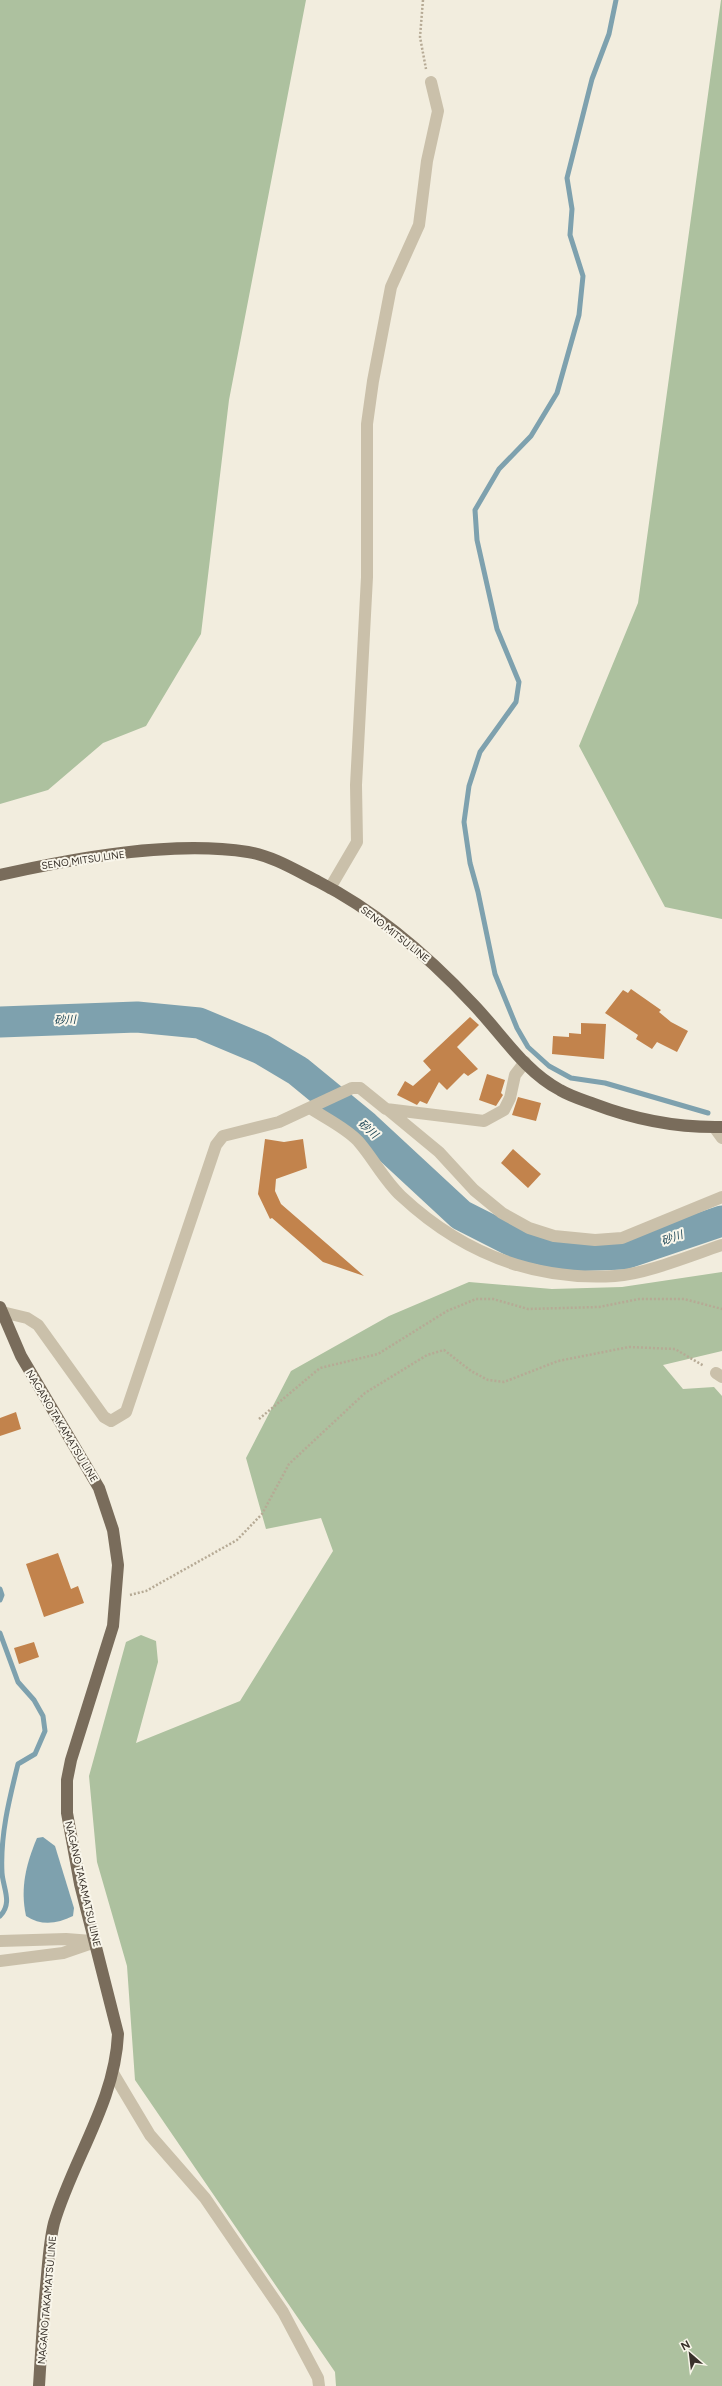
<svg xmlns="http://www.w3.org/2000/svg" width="722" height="2386" viewBox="0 0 722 2386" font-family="Figtree,'Noto Sans JP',sans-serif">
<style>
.green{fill:#adc19f}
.water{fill:#7ea1ae}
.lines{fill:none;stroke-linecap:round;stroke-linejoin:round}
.stream{stroke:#7ea1ae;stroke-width:5}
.river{stroke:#7ea1ae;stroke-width:31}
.building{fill:#c2834c}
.path{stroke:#b6aa95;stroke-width:2.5;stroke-dasharray:2 2;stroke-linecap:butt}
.minor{stroke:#cac0aa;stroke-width:12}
.major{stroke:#796c5b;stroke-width:12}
.labels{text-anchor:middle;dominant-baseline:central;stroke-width:4;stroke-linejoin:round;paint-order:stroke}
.street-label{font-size:10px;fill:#38312a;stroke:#f9f6eb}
.water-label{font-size:11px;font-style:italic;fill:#204858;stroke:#f9f6eb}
</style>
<rect width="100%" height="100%" fill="#f2edde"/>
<path class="green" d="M 0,0 L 306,0 L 229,400 L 201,634 L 146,726 L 103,743 L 48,790 L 0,804 Z
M 721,0 L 722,0 L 722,919 L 665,907 L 579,746 L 638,603 Z
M 722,1272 L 722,1351 L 663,1365 L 683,1389 L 714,1387 L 722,1396 L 722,2386 L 336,2386 L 335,2372 L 135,2080 L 127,1966 L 97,1862 L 89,1776 L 126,1642 L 141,1635 L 156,1641 L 158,1662 L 136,1743 L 240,1701 L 333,1551 L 321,1518 L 266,1529 L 246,1458 L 291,1371 L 389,1316 L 469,1282 L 552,1289 L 622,1287 Z"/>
<path class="water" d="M 43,1837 L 55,1846 L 74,1908 L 73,1916 C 57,1924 41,1926 26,1916 C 20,1888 26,1864 37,1838 Z"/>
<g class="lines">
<path class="stream" d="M 616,0 L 609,34 L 592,79 L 567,178 L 572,209 L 570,235 L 583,276 L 579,315 L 557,393 L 531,436 L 499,469 L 475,510 L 477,540 L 497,629 L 519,682 L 516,702 L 480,752 L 469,786 L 464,822 L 470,863 L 478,892 L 495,974 L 517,1028 L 528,1047 L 549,1066 L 571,1078 L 605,1083 L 708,1113
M 0,1589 L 2,1595 L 0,1600
M 0,1633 L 18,1682 L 34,1700 L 43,1716 L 45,1731 L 35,1754 L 18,1764 C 9,1800 0,1836 2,1873 C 3,1888 13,1903 0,1916"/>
<path class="river" d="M 0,1022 L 137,1017 L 199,1023 L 261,1049 L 298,1071 L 365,1126 L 461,1215 L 520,1245 L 570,1256 L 624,1254 L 722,1221"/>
</g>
<path class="building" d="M 631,989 L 661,1010 L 659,1012 L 671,1022 L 688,1031 L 677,1052 L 657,1042 L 652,1049 L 636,1039 L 638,1035 L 605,1013 L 623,990 L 628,993 Z
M 470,1017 L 479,1025 L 457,1047 L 478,1069 L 468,1076 L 464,1073 L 447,1090 L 439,1082 L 427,1104 L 420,1101 L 417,1105 L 397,1095 L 405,1081 L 413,1086 L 431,1070 L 423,1061 Z
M 581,1023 L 606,1024 L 604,1059 L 552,1054 L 553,1036 L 569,1037 L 569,1033 L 581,1034 Z
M 487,1074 L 505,1080 L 501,1093 L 503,1095 L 496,1106 L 479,1100 Z
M 518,1097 L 541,1103 L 536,1121 L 512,1115 Z
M 265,1139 L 284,1142 L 303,1139 L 307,1168 L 276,1179 L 275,1191 L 281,1204 L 364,1276 L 323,1262 L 272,1218 L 270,1219 L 258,1194 Z
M 513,1149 L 541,1174 L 528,1188 L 501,1163 Z
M 16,1412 L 21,1429 L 0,1436 L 0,1418 Z
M 58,1553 L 71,1589 L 78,1586 L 84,1603 L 44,1617 L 26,1564 Z
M 34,1642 L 39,1657 L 19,1664 L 14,1648 Z"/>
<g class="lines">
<path class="path" d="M 423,0 L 420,37 L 426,69
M 259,1419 L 320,1368 L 378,1354 L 447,1311 L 476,1299 L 493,1299 L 528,1309 L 599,1307 L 639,1299 L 684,1299 L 722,1309
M 130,1595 L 146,1591 L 237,1540 L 262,1514 L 289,1464 L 365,1393 L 427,1355 L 444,1350 L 471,1371 L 488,1380 L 504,1382 L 558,1361 L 629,1347 L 675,1349 L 704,1366"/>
<path class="minor" d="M 330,888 L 357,842 L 356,785 L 367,577 L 367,424 L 373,381 L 391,287 L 419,225 L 427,161 L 438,111 L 431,82
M 310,1108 C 325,1118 346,1128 358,1141 C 373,1158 384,1180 401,1196 C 461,1252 531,1281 615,1276 C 646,1274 692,1255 722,1245
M 387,1109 L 439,1152 L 474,1190 L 502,1213 L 529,1228 L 554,1236 L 595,1240 L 622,1238 L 722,1197
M 714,1127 L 722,1138
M 2,1312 L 27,1318 L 38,1325 L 104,1417 L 111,1421 L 126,1412 L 216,1145 L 223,1136 L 279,1122 L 352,1088 L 360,1088 L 386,1109 L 484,1121 L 504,1110 L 510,1098 L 515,1075 L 525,1062
M 716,1373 L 722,1377
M 0,1941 L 66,1939 L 92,1941
M 0,1961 L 63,1953 L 95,1942
M 113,2073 L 150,2135 L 205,2198 L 283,2312 L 318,2378 L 319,2386"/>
<path class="major" d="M 0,875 C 74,858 172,840 248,852 C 273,856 297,871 319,882 C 378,912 428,956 473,1004 C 501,1033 524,1071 560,1090 C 570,1096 583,1100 594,1104 C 636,1120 677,1128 722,1127
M 0,1307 L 21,1356 L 99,1488 L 113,1530 L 118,1565 L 113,1626 L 71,1760 L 67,1780 L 67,1813 L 80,1884 L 118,2034 C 115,2102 73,2159 54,2223 C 49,2243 48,2266 46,2286 C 43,2319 41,2353 39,2386"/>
</g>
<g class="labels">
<g class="street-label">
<text transform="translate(83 860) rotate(-8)">SENO MITSU LINE</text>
<text transform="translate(395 934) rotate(38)">SENO MITSU LINE</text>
<text transform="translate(62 1426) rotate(59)">NAGANO TAKAMATSU LINE</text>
<text transform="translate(83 1884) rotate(77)">NAGANO TAKAMATSU LINE</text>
<text transform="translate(47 2300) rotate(-85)">NAGANO TAKAMATSU LINE</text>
</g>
<g class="water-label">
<text transform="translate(65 1020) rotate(-2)">砂川</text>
<text transform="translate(368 1129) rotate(41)">砂川</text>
<text transform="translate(672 1238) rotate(-19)">砂川</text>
</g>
</g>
<g transform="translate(690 2354) rotate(332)" stroke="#f9f6eb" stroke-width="3" paint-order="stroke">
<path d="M0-3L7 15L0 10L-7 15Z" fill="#38312a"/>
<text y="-6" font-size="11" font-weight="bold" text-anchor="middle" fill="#38312a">N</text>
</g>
</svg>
